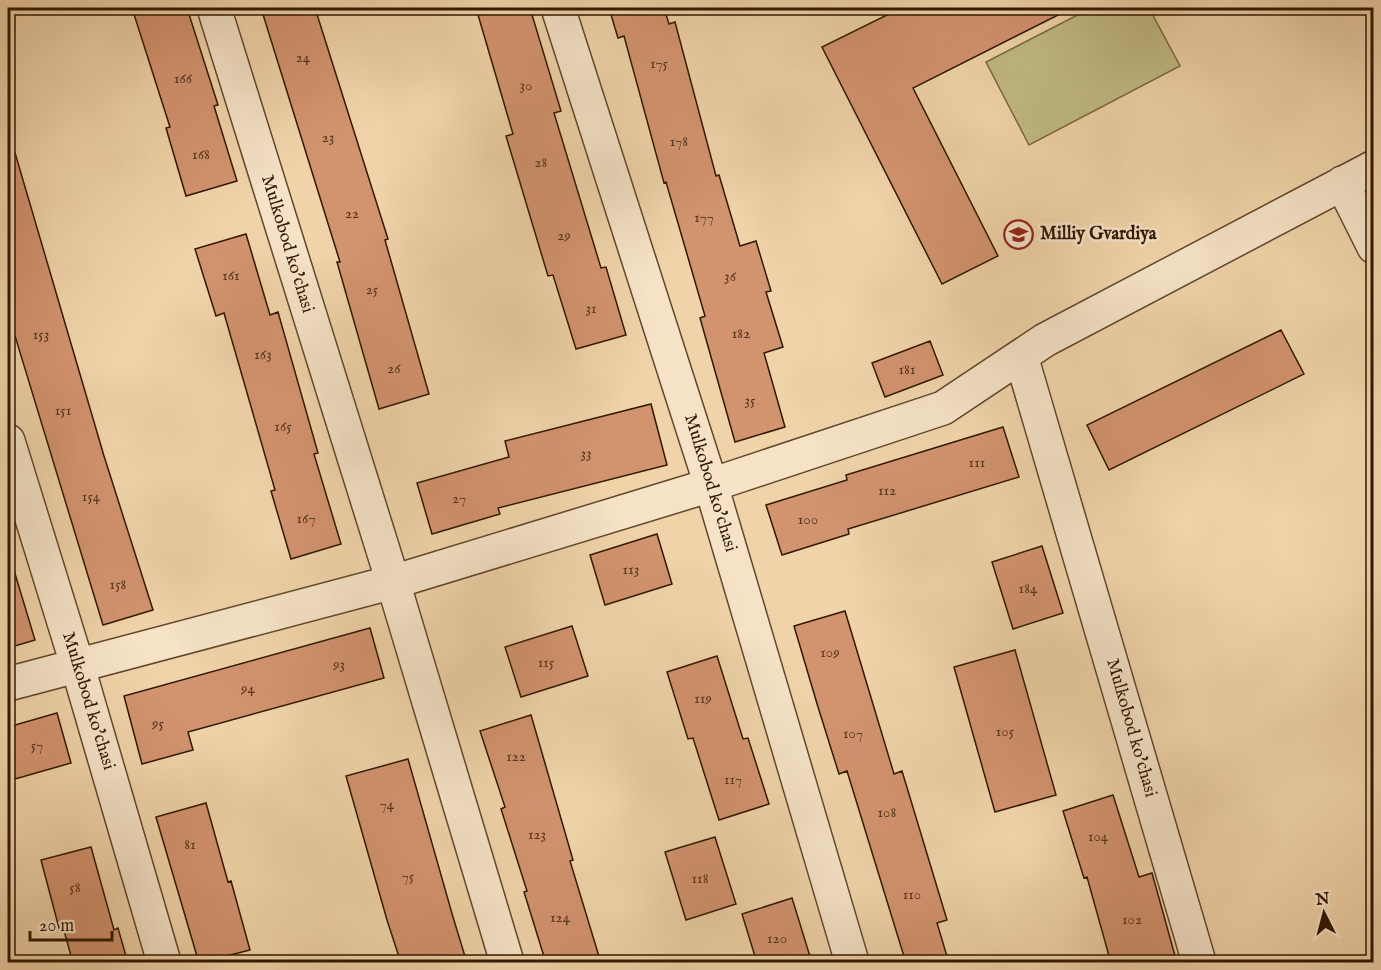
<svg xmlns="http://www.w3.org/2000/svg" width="1381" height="970" viewBox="0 0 1381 970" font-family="'IM FELL English',serif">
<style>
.green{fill:#c1ba82;stroke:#796942;stroke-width:1.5}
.building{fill:#d2936f;stroke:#311803;stroke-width:1.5}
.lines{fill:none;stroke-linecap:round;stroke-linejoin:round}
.street-casing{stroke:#61472c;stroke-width:36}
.street{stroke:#f5e2c7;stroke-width:33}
.labels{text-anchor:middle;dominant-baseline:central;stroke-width:5;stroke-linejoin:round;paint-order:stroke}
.number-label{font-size:15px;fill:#59371e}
.poi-label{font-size:18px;font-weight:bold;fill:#311803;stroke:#f5e2c7;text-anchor:start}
.street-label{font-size:18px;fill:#311803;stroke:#f5e2c7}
</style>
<rect width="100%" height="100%" fill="#f0d3a9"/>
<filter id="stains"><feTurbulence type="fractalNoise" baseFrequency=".00333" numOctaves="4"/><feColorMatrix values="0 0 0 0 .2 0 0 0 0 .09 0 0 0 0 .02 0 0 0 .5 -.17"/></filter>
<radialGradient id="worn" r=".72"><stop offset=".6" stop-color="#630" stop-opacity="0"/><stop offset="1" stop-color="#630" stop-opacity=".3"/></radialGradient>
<path class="green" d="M 1091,8 L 1149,8 L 1180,66 L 1029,145 L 986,62 Z"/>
<path class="building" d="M 132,8 L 187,8 L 218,105 L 214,106 L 237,181 L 186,196 L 166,128 L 170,127 Z
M 261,8 L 315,8 L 388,239 L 385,240 L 429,394 L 379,409 L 337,262 L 340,262 Z
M 476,8 L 530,8 L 561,111 L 554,113 L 601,268 L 606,267 L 626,335 L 576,349 L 553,275 L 548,276 L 506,136 L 513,134 Z
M 609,8 L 664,8 L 669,24 L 675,22 L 716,176 L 719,175 L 740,246 L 756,241 L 771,291 L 766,292 L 783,347 L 764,353 L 785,427 L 735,442 L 700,318 L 705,316 L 666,182 L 664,183 L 624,36 L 618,38 Z
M 901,8 L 1072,8 L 913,88 L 998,256 L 942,284 L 822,47 Z
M 13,146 L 104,456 L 153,610 L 103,625 L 8,313 L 8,147 Z
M 246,234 L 270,315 L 278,312 L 318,453 L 314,454 L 341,544 L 291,559 L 271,491 L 275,490 L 224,313 L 216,316 L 195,249 Z
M 1281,330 L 1304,374 L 1109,470 L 1087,425 Z
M 930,341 L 943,375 L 885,397 L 872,363 Z
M 651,404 L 667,465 L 498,508 L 500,514 L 432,534 L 417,483 L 509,457 L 505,441 Z
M 1003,427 L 1019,477 L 848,529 L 849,534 L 782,555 L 766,505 L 847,480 L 846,475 Z
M 657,534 L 672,584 L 605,605 L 590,555 Z
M 1042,546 L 1063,613 L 1013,629 L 992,562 Z
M 8,567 L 13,567 L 35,640 L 8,648 Z
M 845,611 L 894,774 L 902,771 L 947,920 L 937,923 L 949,963 L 906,963 L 847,771 L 839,774 L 818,707 L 794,626 Z
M 572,626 L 588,676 L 521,697 L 505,647 Z
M 370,628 L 384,678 L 188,732 L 193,750 L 142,764 L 124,696 Z
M 1015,650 L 1056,795 L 995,812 L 954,667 Z
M 717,656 L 743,739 L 748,738 L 769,804 L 719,820 L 693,738 L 688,739 L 667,672 Z
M 57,713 L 71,763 L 8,781 L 8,727 Z
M 531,715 L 573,860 L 570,861 L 601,963 L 546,963 L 524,892 L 527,891 L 501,809 L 505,807 L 480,731 Z
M 408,759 L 453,917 L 467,963 L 401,963 L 387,920 L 346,776 Z
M 1113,795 L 1139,877 L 1152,873 L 1177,963 L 1111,963 L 1087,877 L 1084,878 L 1063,811 Z
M 206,803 L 228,882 L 231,881 L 250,950 L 199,963 L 156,817 Z
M 715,837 L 736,904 L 686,920 L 665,852 Z
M 91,847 L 114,930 L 118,928 L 128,963 L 73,963 L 63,927 L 59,928 L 41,860 Z
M 792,898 L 812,963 L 757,963 L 742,914 Z"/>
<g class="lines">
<defs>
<path id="street" d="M 214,8 L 393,582 L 507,962
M 558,8 L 711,485 L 852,962
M 1342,183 L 1374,247
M 1021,356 L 1199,962
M 8,441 L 77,664 L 164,962
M 8,684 L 393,582 L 711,485 L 943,408 L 1045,340 L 1374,167"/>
</defs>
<use href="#street" class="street-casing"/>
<use href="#street" class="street"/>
</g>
<defs>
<symbol id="university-ring" viewBox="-11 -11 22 22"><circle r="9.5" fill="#f5e2c7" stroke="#8f2418" stroke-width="1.5"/><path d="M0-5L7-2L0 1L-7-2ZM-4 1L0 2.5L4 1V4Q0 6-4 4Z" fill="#8f2418"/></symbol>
</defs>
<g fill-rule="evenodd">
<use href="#university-ring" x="1002" y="218" width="33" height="33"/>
</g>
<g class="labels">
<g class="number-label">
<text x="303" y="57">24</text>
<text x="659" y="63">175</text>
<text x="183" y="78">166</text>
<text x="526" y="85">30</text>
<text x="328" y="137">23</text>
<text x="679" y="141">178</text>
<text x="201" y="154">168</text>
<text x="541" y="162">28</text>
<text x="352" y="213">22</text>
<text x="704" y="217">177</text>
<text x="564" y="235">29</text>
<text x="231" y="275">161</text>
<text x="730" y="276">36</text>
<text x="372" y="289">25</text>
<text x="591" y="308">31</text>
<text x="741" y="333">182</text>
<text x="41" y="334">153</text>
<text x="263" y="354">163</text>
<text x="394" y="368">26</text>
<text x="907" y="369">181</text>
<text x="750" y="400">35</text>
<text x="63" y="410">151</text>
<text x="283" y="426">165</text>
<text x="586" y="453">33</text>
<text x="977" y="462">111</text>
<text x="887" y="490">112</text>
<text x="91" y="496">154</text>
<text x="459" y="498">27</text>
<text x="306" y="518">167</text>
<text x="808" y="519">100</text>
<text x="631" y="569">113</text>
<text x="118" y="584">158</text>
<text x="1028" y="588">184</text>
<text x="830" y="652">109</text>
<text x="546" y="662">115</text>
<text x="339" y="664">93</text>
<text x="248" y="688">94</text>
<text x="703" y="698">119</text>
<text x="158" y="723">95</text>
<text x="1005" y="731">105</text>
<text x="853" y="733">107</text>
<text x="37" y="745">57</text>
<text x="516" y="756">122</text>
<text x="733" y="779">117</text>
<text x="387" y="804">74</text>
<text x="887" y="812">108</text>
<text x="537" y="834">123</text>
<text x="1098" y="836">104</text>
<text x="190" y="844">81</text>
<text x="408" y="876">75</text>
<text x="700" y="878">118</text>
<text x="75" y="887">58</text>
<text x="912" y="894">110</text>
<text x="560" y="917">124</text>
<text x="1132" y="919">102</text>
<text x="777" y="938">120</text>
</g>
<g class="poi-label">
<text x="1040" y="234">Milliy Gvardiya</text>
</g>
<g class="street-label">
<text transform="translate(287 244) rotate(73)">Mulkobod ko'chasi</text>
<text transform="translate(710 483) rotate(73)">Mulkobod ko'chasi</text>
<text transform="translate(88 701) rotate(73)">Mulkobod ko'chasi</text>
<text transform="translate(1131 728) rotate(74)">Mulkobod ko'chasi</text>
</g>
</g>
<rect width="1381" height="970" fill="none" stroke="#f0d3a9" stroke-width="30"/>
<rect x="9" y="9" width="1363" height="952" fill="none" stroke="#311803" stroke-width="3"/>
<rect x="15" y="15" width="1351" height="940" fill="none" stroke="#311803" stroke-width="1.5"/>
<g transform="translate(1324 913) rotate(354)" stroke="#f5e2c7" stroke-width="4.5" paint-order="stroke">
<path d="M0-4.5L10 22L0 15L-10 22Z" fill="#311803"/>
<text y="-9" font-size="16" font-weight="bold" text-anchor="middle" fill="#311803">N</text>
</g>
<path d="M30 931v9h82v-9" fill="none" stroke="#311803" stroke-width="3"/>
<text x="39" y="931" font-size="18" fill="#311803" stroke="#f5e2c7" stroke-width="4.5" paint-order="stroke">20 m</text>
<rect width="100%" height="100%" filter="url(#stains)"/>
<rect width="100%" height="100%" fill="url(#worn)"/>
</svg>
